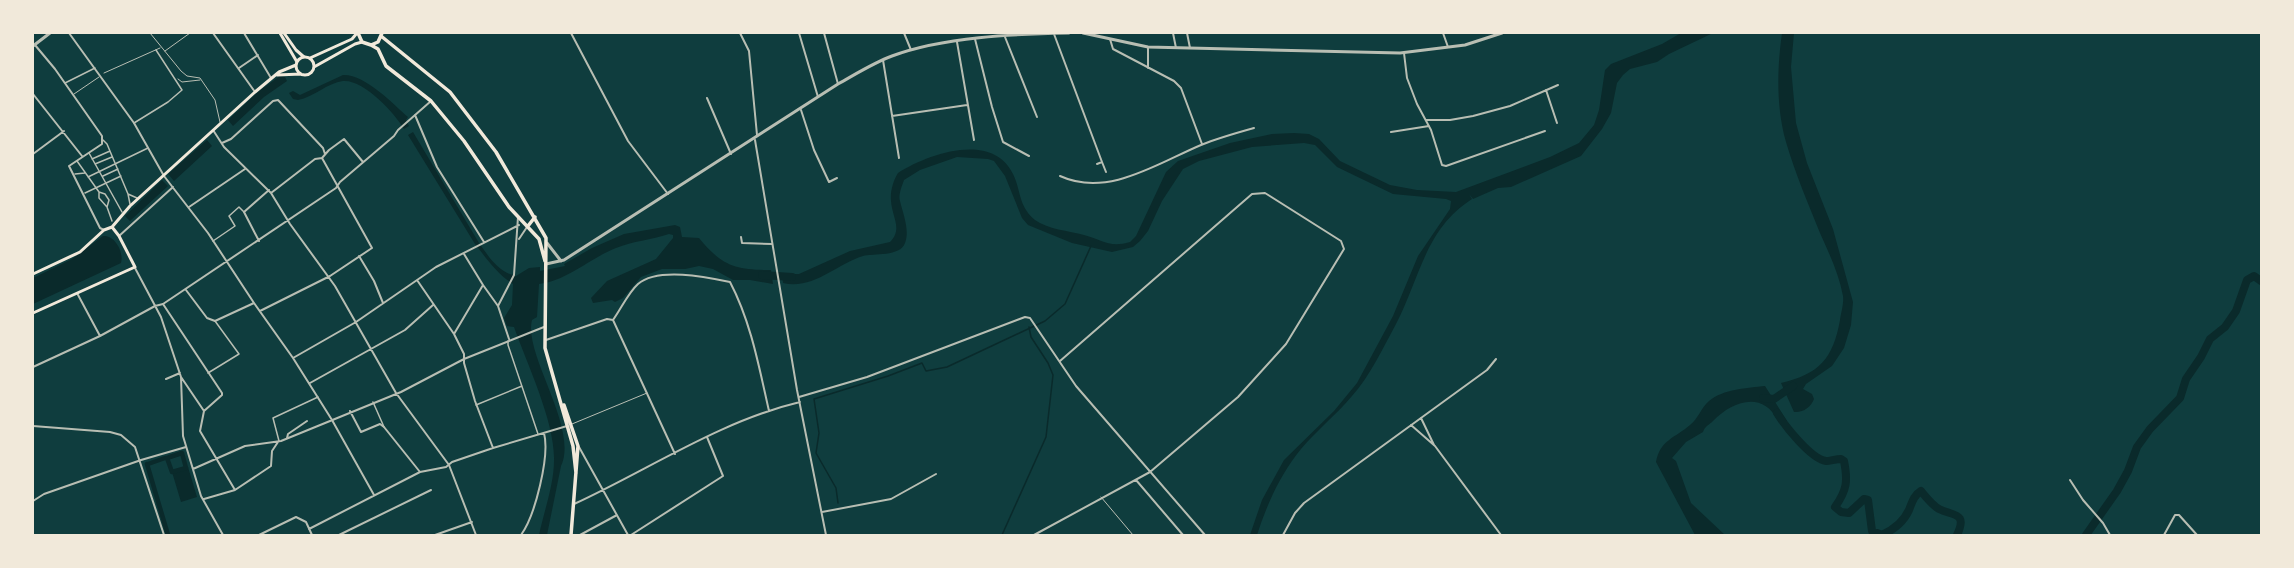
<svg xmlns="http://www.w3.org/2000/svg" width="2294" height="568" viewBox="0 0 2294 568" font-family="Spectral,serif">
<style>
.water{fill:#0a2a2b}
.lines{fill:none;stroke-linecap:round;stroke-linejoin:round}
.stream{stroke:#0a2a2b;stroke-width:1.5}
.canal{stroke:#0a2a2b;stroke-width:4.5}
.river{stroke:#0a2a2b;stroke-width:8}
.service{stroke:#b8beb3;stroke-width:1}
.pedestrian{stroke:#b8beb3;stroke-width:1.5}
.minor{stroke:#b8beb3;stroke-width:2}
.tertiary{stroke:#b8beb3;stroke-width:3}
.secondary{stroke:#f1e9da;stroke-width:3}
.primary{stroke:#f1e9da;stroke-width:3.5}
</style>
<rect width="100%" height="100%" fill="#0f3d3e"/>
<path class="water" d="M 1681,33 L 1713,33 L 1669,54 L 1657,62 L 1630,69 L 1623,75 L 1617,83 L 1611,113 L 1602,129 L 1581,156 L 1511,187 L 1498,188 L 1473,199 L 1469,194 L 1472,199 C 1425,229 1420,278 1396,324 C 1383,348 1370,376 1352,396 C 1336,415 1317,430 1301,449 C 1280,475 1267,504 1257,535 L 1250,535 L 1262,500 L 1284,460 L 1334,411 L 1357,383 L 1393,316 L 1418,256 L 1450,209 L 1451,201 L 1446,199 L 1393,194 L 1337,167 L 1315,145 L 1304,143 L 1252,147 L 1199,161 L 1183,169 L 1162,201 L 1148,231 L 1140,241 L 1133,247 L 1112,252 L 1072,243 L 1028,225 L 1022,218 L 1005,176 L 994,161 L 988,159 L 957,157 L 920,170 L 904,180 C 902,186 898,195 900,201 C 903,214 910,230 905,243 C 900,257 874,253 863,256 C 835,265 813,290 783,283 L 782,274 L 799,274 L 850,251 L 890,242 C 903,229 892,217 891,201 C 890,192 893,181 898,173 C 928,154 992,131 1013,174 C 1021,190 1018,206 1035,220 C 1047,229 1069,231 1084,235 C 1103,240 1109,248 1130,242 L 1136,236 L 1166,172 L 1178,161 L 1230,143 L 1272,134 L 1294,133 L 1309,134 L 1319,139 L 1340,161 L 1390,185 L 1417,190 L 1456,192 L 1550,157 L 1579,143 L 1594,125 L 1599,110 L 1605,70 L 1611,64 L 1662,44 Z
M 1782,33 L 1794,33 L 1791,67 L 1796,123 L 1807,163 L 1833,229 L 1853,302 L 1851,325 L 1844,348 L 1832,366 L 1806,384 L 1803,389 L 1812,394 L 1814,399 C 1811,407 1803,413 1794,412 L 1781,383 C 1819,374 1833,359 1840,320 C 1841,313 1844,303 1843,296 C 1839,274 1829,253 1820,233 C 1808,203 1795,173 1786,142 C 1776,107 1777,68 1782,33 Z
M 343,75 C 365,74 393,104 408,117 L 406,120 L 409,126 L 404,129 C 395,113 363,79 343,81 C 327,83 314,97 298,100 L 293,99 L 289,93 L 293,91 L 300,95 Z
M 280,76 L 285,77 L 287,81 L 264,97 L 233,126 L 228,120 L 259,91 Z
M 413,132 L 479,243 C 489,257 498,272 516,276 L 529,268 L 540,267 L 540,271 L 565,266 L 564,264 L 592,248 L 624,234 L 675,225 L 680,227 L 682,237 L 699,238 C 722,266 735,270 771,270 L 773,284 L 750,280 L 733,280 L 713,269 L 699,266 L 685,269 L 662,269 L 641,277 L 623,298 L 615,302 L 612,300 L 593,303 L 591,298 L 607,281 L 656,259 L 673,238 L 673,235 L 669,234 C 651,240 633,241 616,248 C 590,258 567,281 539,284 L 537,317 L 532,320 C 523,354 579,428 561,466 L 547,535 L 539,535 C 544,511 554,485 554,460 C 555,422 527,364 514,327 L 507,326 L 504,318 L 512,305 L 513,284 C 497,274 487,259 475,244 L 408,135 Z
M 207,140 L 212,146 L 174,181 L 168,174 Z
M 162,180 L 168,186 L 130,221 L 125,216 Z
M 103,236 C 115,235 124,252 121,263 L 33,304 L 33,278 L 72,259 Z
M 1765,386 L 1787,421 L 1778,421 C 1763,390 1732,401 1713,421 C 1709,425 1705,426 1703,432 L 1686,442 L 1672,458 L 1676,461 L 1691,503 L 1725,535 L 1695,535 L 1656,462 C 1660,440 1675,438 1690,425 C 1698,419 1701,408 1709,401 C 1723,389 1748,388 1765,386 Z
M 188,467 L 197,497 L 181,502 L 172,472 Z"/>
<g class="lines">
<path class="stream" d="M 838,503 L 836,488 L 816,453 L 819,433 L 814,399 L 888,376 L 922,363 L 926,371 L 947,367 L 1045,321 L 1065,304 L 1091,246
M 1002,535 L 1046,437 L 1053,375 L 1048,363 L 1031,337 L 1029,327"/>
<path class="canal" d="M 182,453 L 186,468 L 172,472 L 167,458 Z
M 147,464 L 168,535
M 148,464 L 165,458"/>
<path class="river" d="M 762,275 L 792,277
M 1763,398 L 1774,399 L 1793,386
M 1777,413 C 1785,426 1811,459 1826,461 C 1830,461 1836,459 1841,459 L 1844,461 C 1848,481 1847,490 1835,507 L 1841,512 L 1849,513 L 1864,499 L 1868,500 L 1872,531 L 1882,535 C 1893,530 1904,521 1909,510 C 1912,503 1913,496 1921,491 C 1926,497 1932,505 1939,509 C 1953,516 1968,512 1957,535
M 2086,535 L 2117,491 L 2128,471 L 2137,447 L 2150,429 L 2180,398 L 2186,379 L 2201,357 L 2210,339 L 2225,327 L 2236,311 L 2247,280 L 2254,276 L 2261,281"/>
<path class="service" d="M 150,33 L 181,71 L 187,76 L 200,78 L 215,100 L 220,122
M 165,51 L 190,33
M 104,73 L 160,48
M 178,79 L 182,82 L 200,80
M 74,94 L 99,77
M 572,424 L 647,393
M 1101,497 L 1133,535"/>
<path class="pedestrian" d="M 65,83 L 95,68
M 134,123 L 168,102 L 182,90 L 156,50
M 103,140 L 107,144 L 128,194 L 130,204
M 89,153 L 122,212
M 92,159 L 110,151
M 77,161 L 99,192 L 99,198 L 107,207 L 112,221
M 95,164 L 112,157
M 75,174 L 85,173
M 103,176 L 118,169
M 88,177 L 148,148
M 99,192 L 105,194 L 109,200 L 107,207
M 85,193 L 121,176
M 128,194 L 137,198
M 213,241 L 235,226 L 229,216 L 239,207 L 244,212
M 508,341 L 508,345 L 538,434
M 208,373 L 239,354 L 215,321
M 373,402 L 384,427
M 476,405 L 522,386
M 279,441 L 273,418 L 318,397"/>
<path class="minor" d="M 69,33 L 134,123 L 164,176 L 208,233 L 254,303 L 293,358 L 332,420 L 374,495
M 213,33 L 255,92
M 244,33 L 271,78
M 571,33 L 628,141 L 668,194
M 740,33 L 749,51 L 757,135
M 799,33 L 818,97
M 824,33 L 838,84
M 904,33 L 911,50
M 1173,33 L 1176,48
M 1187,33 L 1190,48
M 1443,33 L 1448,47
M 1054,34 L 1102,162 L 1097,164
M 1005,37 L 1037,117
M 975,39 L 992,107 L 1003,142 L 1029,156
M 1110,39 L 1113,49 L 1174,81 L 1181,88 L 1202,144
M 957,42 L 974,140
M 35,45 L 55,69 L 102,136 L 102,144 L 69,166 L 100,228 L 104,230
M 1148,47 L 1148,68
M 1404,53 L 1407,78 L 1417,104 L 1431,130 L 1442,165 L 1446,166 L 1545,131
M 883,60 L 899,158
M 239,68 L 258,55
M 1546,90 L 1557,123
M 33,94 L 82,156
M 707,98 L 731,154
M 801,110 L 814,150 L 829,182 L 837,178
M 415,115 L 437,167 L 484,242
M 892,116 L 967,105
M 1426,120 L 1450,120 L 1473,116 L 1510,106 L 1558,85
M 213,130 L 224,147 L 271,193 L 290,224 L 335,286 L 396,393 L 449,465 L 476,535
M 1391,132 L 1429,126
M 755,140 L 797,390 L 826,535
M 222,143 L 231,139 L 273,101 L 278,100 L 323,148 L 325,154
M 33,154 L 64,131
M 322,158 L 329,150 L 344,139 L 363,162
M 1102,162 L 1106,172
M 1060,176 C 1108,198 1158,163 1201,145 C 1218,138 1236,133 1254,128
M 271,193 L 315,159 L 322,158
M 189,207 L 245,169
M 119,236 L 173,187
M 741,237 L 742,243 L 772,244
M 519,239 L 527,227
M 259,241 L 244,212 L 269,190
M 464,254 L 483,285 L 498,306
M 359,256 L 374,281 L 383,303
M 135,268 L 161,317 L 181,377 L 204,411
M 417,280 L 454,334 L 464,354 L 464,363 L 475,401 L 493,448
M 186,290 L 207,318 L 215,321 L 254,303
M 77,293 L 100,336
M 163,304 L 222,393 L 222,395 L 204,411 L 200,431 L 235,490
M 498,306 L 514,275 L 518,217
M 498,306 L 509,339
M 260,311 L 330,276 L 372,248 L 322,158
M 613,320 C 621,309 628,293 638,284 C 658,267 706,277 730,282 C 751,322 759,367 769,411
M 613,320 L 675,454
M 454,334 L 483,285
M 546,340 L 607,319 L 613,320
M 293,358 L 356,322 L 436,267 L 519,225
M 33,367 L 100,336 L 155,306 L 163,304 L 336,188 L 340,182 L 394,136 L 398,130 L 431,101
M 181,377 L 183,436 L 201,496 L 223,535
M 166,379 L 180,373
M 310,383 L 405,330 L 433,305
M 799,397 L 867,377 L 1025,317 L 1030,318 L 1076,386 L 1205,535
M 350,411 L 361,432 L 380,424 L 384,427 L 420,472
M 1421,418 L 1434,445
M 1411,425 L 1435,446 L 1501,535
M 33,426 L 110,432 L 121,435 L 135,447 L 164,535
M 287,438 L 288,434 L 307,421
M 579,447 L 628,535
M 193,469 L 245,446 L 281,441 L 401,392 L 464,359 L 544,327
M 1136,480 L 1183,535
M 2070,480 L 2083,500 L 2103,523 L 2110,535
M 204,499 L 235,490 L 271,466 L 272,451 L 278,442
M 33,501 L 44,494 L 141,460 L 186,447
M 574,504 C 648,470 720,421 800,402
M 822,512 L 891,499 L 936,474
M 309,529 L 420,472 L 446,467 L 452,462 L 493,448 L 567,426
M 259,535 L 296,517 L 306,522 L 312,535
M 339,535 L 431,490
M 435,535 L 472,522
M 521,535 C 535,516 550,456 544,433
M 580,535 L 617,515
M 631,535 L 723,476 L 707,437
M 1034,535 L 1150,472 L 1238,397 L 1286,344 L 1344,249 L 1341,241 L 1265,193 L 1252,194 L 1060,361
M 1283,535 L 1295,513 L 1304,503 L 1487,370 L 1496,359
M 2164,535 L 2175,515 L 2179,515 L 2197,535"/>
<path class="tertiary" d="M 1083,33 L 1148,47 L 1400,53 L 1465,45 L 1502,33
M 33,46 L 50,33
M 547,243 L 561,261
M 546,264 L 564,260 L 838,84 C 856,74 873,63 892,56 C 943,37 1014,34 1069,33"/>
<path class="secondary" d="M 280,33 L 297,62
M 284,33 L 296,50 L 304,57
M296 66a9 9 0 1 1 18 0a9 9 0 1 1-18 0Z
M 310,58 L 352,39 L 357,33
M 314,67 L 355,44 L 362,42
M 277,75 L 301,74
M 33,274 L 80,252 L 104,230 L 112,227 L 130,206 L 255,92 L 279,72 L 296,65
M 33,313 L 135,267 L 119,236 L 112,227"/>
<path class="primary" d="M 358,33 L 362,42 L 371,45 L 378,42 L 382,33
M 381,36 L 450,92 L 496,152 L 546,238 L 545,348 L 573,446 L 576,473
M 371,45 L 378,49 L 386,66 L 431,101 L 464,141 L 509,207 L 539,239 L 545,261
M 528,226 L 535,217
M 564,405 L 578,446 L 571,535"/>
</g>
<rect width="2294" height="568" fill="none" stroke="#f1e9da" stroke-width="68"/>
</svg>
